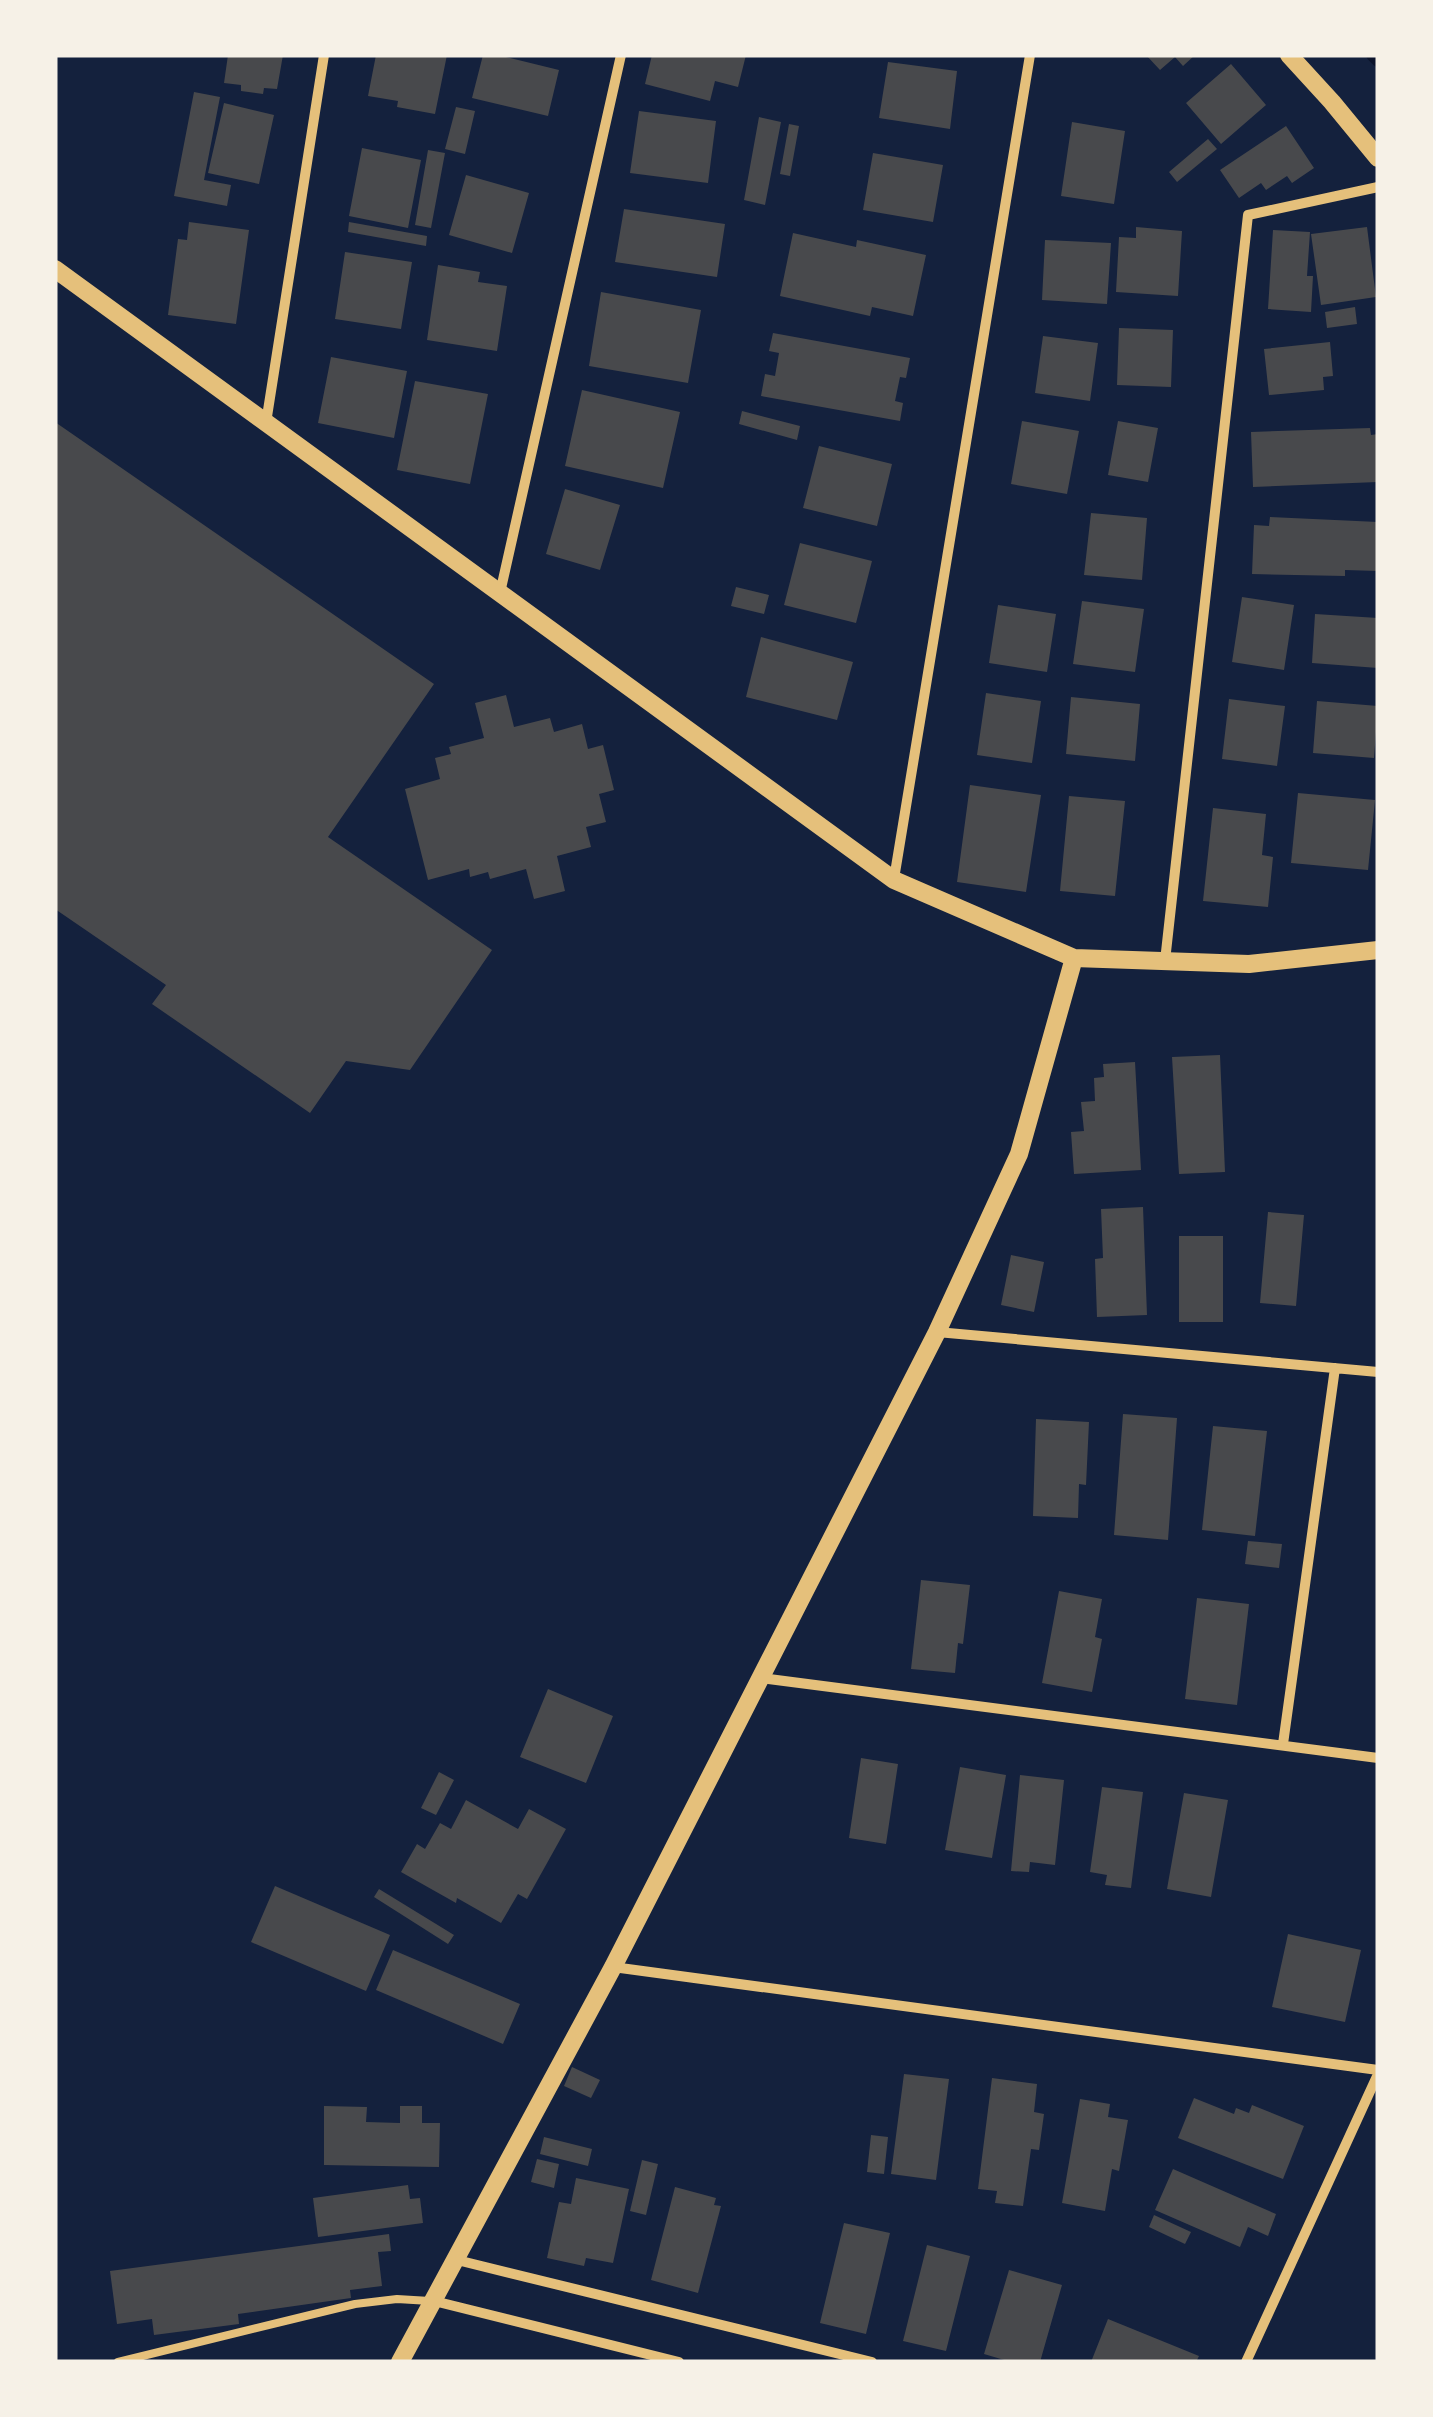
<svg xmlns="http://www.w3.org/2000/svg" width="1433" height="2417" viewBox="0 0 1433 2417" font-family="Commissioner,sans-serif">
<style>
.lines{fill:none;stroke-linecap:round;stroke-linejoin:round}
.stream{stroke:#0b132b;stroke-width:12}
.building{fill:#48494c}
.service{stroke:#e5c07b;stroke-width:8}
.minor{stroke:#e5c07b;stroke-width:10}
.tertiary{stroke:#e5c07b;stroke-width:18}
</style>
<rect width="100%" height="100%" fill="#14213d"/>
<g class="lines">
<path class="stream" d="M 1372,55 L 1378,61"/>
</g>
<path class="building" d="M 228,55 L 283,55 L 277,89 L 264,88 L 263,94 L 241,91 L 241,85 L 224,83 Z
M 376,55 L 447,55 L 435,114 L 397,107 L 398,101 L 368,96 Z
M 483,55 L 498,55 L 559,70 L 548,116 L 472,98 Z
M 652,55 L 746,55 L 738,87 L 715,81 L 710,101 L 645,84 Z
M 1146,55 L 1195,55 L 1183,66 L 1175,57 L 1160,70 Z
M 888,62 L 957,71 L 950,129 L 879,118 Z
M 1231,64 L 1266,105 L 1221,144 L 1186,103 Z
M 194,92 L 220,97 L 204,180 L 231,185 L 227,206 L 174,196 Z
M 224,103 L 274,115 L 259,184 L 208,173 Z
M 456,107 L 475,111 L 465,154 L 445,149 Z
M 639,111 L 716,121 L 708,183 L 630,173 Z
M 759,117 L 781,122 L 765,205 L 744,200 Z
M 1072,122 L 1125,131 L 1114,204 L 1061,196 Z
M 789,124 L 799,126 L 790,176 L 780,174 Z
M 1286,126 L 1314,168 L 1292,183 L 1287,176 L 1266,190 L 1261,183 L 1239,198 L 1220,170 Z
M 1208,139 L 1217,149 L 1177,182 L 1169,172 Z
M 362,148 L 421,160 L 408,228 L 349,216 Z
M 428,150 L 445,153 L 431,228 L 415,225 Z
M 873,153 L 943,165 L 933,222 L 863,210 Z
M 466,175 L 529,193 L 512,253 L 449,235 Z
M 624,209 L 725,224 L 717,277 L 615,262 Z
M 189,222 L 249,230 L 236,324 L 168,315 L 178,239 L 187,240 Z
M 349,222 L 427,236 L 426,246 L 348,232 Z
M 1136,227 L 1182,231 L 1178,296 L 1116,292 L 1119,237 L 1136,238 Z
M 1367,227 L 1376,297 L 1321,305 L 1311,234 Z
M 1273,230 L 1310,232 L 1307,276 L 1313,276 L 1311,312 L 1268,309 Z
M 793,233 L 856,247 L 857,240 L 926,255 L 913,316 L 872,307 L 870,316 L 780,296 Z
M 1045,240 L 1111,243 L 1107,304 L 1042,300 Z
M 345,252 L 412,262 L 401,329 L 335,319 Z
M 438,265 L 480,272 L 478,282 L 507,286 L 497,351 L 427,340 Z
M 601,292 L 701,310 L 688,383 L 589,366 Z
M 1355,307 L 1357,324 L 1327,328 L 1325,312 Z
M 1119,328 L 1173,330 L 1171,387 L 1117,385 Z
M 773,333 L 910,358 L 906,378 L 900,377 L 895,401 L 903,403 L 900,421 L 761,396 L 765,374 L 775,376 L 779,353 L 769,351 Z
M 1043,336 L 1098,343 L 1090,401 L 1035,393 Z
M 1330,342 L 1333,376 L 1323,377 L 1324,390 L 1269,395 L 1264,349 Z
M 331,357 L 407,371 L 394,438 L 318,423 Z
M 415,381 L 488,394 L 470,484 L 397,470 Z
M 582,390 L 680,412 L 663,488 L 565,466 Z
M 742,411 L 800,426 L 797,440 L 739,424 Z
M 1022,421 L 1079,431 L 1067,494 L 1011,484 Z
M 1118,421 L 1158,428 L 1148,482 L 1108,475 Z
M 55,422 L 434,684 L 328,837 L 492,950 L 410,1070 L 346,1061 L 310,1113 L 152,1004 L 166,985 L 55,909 Z
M 1370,428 L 1371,435 L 1378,434 L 1378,482 L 1253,487 L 1251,432 Z
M 819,446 L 892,464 L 877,526 L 803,508 Z
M 565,489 L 620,505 L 600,570 L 546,554 Z
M 1091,513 L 1147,518 L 1142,580 L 1084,575 Z
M 1270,517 L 1378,522 L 1378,571 L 1345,570 L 1345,576 L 1252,574 L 1254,525 L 1269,526 Z
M 800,543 L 872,561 L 856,623 L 784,605 Z
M 736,587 L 769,595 L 764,614 L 731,606 Z
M 1242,597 L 1294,605 L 1284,670 L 1232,662 Z
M 1082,601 L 1144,609 L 1135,672 L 1073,664 Z
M 998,605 L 1056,614 L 1047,672 L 989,663 Z
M 1315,614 L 1378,618 L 1378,668 L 1312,663 Z
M 761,637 L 853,662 L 837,720 L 746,697 Z
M 986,693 L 1041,701 L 1032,763 L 977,755 Z
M 506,695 L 514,727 L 550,718 L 554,732 L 582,724 L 588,749 L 603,745 L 614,790 L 599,794 L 606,822 L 586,827 L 591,847 L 557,856 L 565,891 L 534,899 L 526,869 L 490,879 L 488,872 L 470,877 L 469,869 L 428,880 L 405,789 L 440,779 L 435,758 L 451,754 L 449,747 L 484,738 L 475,703 Z
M 1071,697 L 1140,704 L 1135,761 L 1066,754 Z
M 1229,699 L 1285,706 L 1277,766 L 1222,759 Z
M 1317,701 L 1378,706 L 1374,758 L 1313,753 Z
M 970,785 L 1041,795 L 1026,892 L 957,882 Z
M 1298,793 L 1375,800 L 1368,870 L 1291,863 Z
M 1069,796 L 1125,801 L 1115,896 L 1060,891 Z
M 1213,808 L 1266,814 L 1262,855 L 1273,857 L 1268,907 L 1203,901 Z
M 1220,1055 L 1225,1172 L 1179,1174 L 1172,1057 Z
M 1135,1062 L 1141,1170 L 1074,1174 L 1071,1132 L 1084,1131 L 1081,1102 L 1095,1101 L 1094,1078 L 1104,1077 L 1103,1064 Z
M 1143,1207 L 1147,1315 L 1097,1317 L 1095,1259 L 1103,1258 L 1101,1209 Z
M 1268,1212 L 1304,1215 L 1296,1306 L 1260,1303 Z
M 1179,1236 L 1223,1236 L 1223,1322 L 1179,1322 Z
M 1011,1255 L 1044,1262 L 1034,1312 L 1001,1305 Z
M 1123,1414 L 1177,1418 L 1168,1540 L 1114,1535 Z
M 1036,1419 L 1089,1422 L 1086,1485 L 1079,1484 L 1078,1518 L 1033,1516 Z
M 1213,1426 L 1267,1431 L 1255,1536 L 1202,1530 Z
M 1248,1541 L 1282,1544 L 1279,1568 L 1245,1564 Z
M 921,1580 L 970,1585 L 963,1644 L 958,1643 L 955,1673 L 911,1669 Z
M 1059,1591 L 1102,1599 L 1095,1637 L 1102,1639 L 1092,1692 L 1042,1683 Z
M 1197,1598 L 1249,1604 L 1237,1705 L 1185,1699 Z
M 548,1689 L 613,1716 L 586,1783 L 520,1757 Z
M 861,1758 L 898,1764 L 886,1844 L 849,1838 Z
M 960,1767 L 1006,1775 L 992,1858 L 945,1850 Z
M 439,1772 L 454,1780 L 436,1815 L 421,1808 Z
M 1020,1775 L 1064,1780 L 1055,1865 L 1030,1862 L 1029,1872 L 1011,1871 Z
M 1102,1787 L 1143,1792 L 1131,1888 L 1105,1885 L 1107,1875 L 1090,1872 Z
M 1184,1793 L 1228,1800 L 1211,1897 L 1167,1889 Z
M 466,1800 L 518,1829 L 529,1809 L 566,1829 L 527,1899 L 518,1894 L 501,1923 L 457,1898 L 456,1903 L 401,1872 L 417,1844 L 425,1849 L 440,1823 L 451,1829 Z
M 275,1886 L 390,1935 L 366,1991 L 251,1942 Z
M 379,1889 L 454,1935 L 448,1944 L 374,1897 Z
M 1288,1934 L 1361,1950 L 1345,2022 L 1272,2007 Z
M 393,1950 L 520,2004 L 503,2044 L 376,1990 Z
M 572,2067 L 600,2080 L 591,2098 L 564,2086 Z
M 904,2074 L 949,2079 L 936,2180 L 891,2174 Z
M 992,2078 L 1037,2084 L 1034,2112 L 1044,2114 L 1039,2150 L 1031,2149 L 1023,2206 L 995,2203 L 997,2191 L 978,2189 Z
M 1194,2098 L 1234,2114 L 1236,2108 L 1249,2113 L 1252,2105 L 1304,2126 L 1283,2179 L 1178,2138 Z
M 1080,2099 L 1110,2104 L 1108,2117 L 1128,2120 L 1119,2171 L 1112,2169 L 1105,2211 L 1062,2203 Z
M 324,2106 L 367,2107 L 366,2122 L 400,2123 L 400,2106 L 422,2106 L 422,2123 L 440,2123 L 439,2167 L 324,2165 Z
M 871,2135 L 888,2137 L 884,2174 L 867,2172 Z
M 544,2137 L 592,2149 L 588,2166 L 540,2154 Z
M 537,2159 L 559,2164 L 554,2188 L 531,2182 Z
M 642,2160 L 658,2164 L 646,2215 L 630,2211 Z
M 1173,2169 L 1276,2214 L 1268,2236 L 1248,2227 L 1240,2247 L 1155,2210 Z
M 576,2178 L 629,2189 L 613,2263 L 586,2258 L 584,2266 L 547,2258 L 559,2202 L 571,2204 Z
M 408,2185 L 410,2199 L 420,2198 L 423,2223 L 318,2237 L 313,2198 Z
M 675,2187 L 716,2198 L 714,2205 L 721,2206 L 698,2293 L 651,2280 Z
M 1154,2215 L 1191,2232 L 1185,2244 L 1149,2227 Z
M 844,2223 L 890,2233 L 866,2334 L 820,2323 Z
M 389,2234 L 391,2251 L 378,2252 L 382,2286 L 350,2290 L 351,2298 L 238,2314 L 239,2324 L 154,2335 L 152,2319 L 117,2324 L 110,2271 Z
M 927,2245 L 970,2256 L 946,2351 L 903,2341 Z
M 1009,2270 L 1062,2285 L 1040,2362 L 1011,2362 L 984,2354 Z
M 1108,2319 L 1199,2356 L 1196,2362 L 1091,2362 Z"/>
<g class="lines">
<path class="service" d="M 118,2362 L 355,2304 L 397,2299 L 430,2301"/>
<path class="minor" d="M 266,423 L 324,55
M 500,593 L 621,55
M 894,879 L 1030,55
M 1165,961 L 1248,215 L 1378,187
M 937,1332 L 1378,1372
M 761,1678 L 1378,1758
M 1283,1744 L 1335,1368
M 613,1967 L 1378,2070
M 457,2260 L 872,2362
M 434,2301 L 679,2362
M 1246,2362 L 1378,2074"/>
<path class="tertiary" d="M 1289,55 L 1332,102 L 1378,158
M 55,269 L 894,880 L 1074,958 L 1249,964 L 1378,950
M 400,2362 L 613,1967 L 937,1332 L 1019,1154 L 1074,958"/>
</g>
<rect width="1433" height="2417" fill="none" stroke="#f6f1e7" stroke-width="115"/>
</svg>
